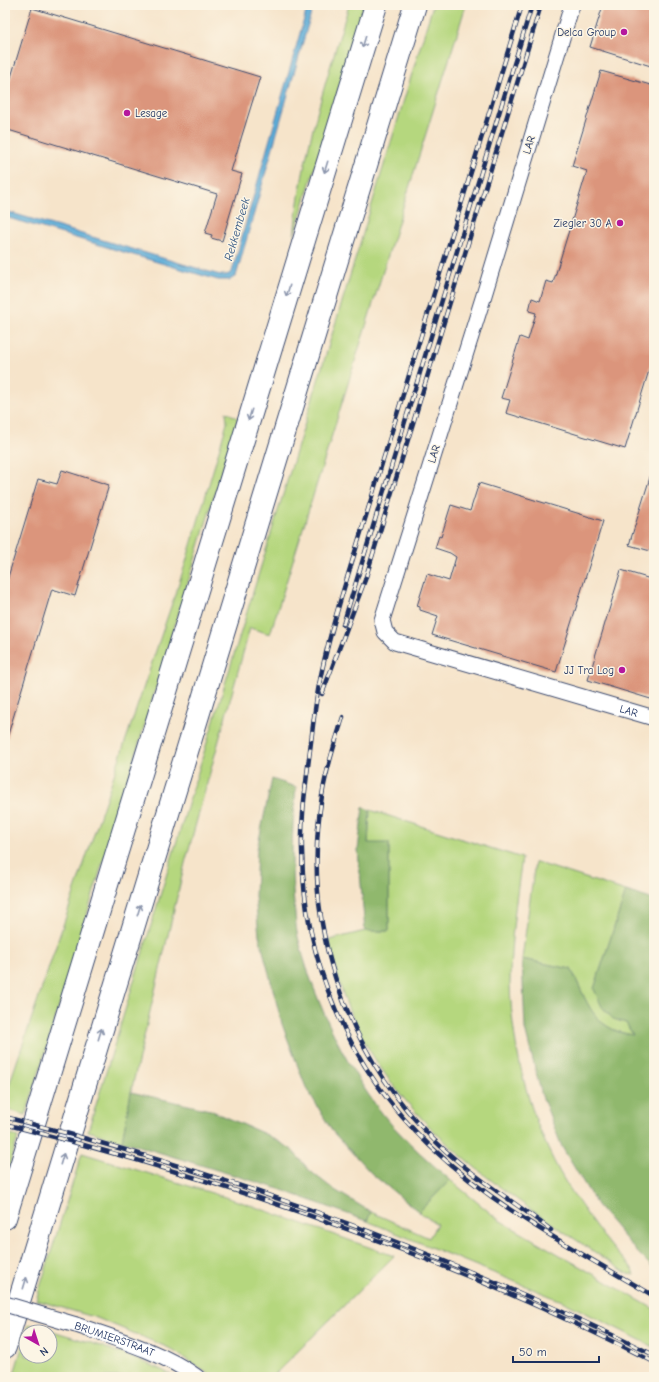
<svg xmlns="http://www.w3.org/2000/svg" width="659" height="1382" viewBox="0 0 659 1382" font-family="'Comic Neue',sans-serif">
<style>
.green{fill:#b5d77e;stroke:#68836e}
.forest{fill:#90b86d;stroke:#567466}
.water{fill:#5dacd7;stroke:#3c6e9a}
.building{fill:#db957b}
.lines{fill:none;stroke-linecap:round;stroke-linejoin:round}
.minor-casing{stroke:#3c4a6e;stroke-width:17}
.highway-casing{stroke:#3c4a6e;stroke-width:24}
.minor{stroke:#fff;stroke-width:15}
.highway{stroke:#fff;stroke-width:22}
.rail-casing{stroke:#1b2f5e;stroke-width:4.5}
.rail{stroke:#fcf5e5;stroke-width:3;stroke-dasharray:9;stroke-linecap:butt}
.minor-bridge-casing{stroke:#3c4a6e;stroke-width:17;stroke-linecap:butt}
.minor-bridge{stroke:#fff;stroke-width:15}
.oneway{stroke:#8d97ae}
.poi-dot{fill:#b5179e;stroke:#fcf5e5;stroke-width:1.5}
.labels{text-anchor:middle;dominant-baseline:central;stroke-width:3;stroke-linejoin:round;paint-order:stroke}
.poi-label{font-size:11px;fill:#1b2f5e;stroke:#fcf5e5;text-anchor:end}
.street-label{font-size:11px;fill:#1b2f5e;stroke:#fcf5e5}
.water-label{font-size:12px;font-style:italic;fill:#2f5482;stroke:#fcf5e5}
</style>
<rect width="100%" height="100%" fill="#fcf5e5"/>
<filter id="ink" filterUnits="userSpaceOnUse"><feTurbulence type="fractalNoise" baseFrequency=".025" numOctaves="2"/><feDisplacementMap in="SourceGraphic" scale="8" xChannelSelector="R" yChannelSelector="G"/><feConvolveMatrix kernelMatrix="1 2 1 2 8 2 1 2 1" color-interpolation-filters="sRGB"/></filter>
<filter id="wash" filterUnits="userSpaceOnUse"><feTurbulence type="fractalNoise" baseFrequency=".012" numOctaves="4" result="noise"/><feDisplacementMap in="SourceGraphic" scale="16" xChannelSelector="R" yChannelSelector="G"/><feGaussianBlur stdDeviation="0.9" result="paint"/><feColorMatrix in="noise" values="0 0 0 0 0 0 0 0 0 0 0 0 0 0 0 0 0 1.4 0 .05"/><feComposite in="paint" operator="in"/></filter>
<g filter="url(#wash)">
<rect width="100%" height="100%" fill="#f6e4ca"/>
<path class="green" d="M 349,5 L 364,5 L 294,236 C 301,157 326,81 349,5 Z
M 433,5 L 466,5 L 270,634 L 250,628 L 185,863 L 131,1092 L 122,1141 L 88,1131 Z
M 226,412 L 238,418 L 26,1115 L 5,1109 L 5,1097 L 186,562 L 227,423 Z
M 370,810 L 522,858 C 516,900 510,942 510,984 C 512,1052 531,1125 566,1183 C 581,1206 598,1231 616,1252 C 623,1259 632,1265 635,1275 L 628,1274 C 521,1203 402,1134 349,1010 C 340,988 334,964 329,940 L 365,931 L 389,931 L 389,843 L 368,844 Z
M 535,862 L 626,891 L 594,989 C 603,1008 605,1017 626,1023 L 633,1035 C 590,1028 589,1003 571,969 L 522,959 Z
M 5,1133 L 18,1137 L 5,1180 Z
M 82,1153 L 241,1202 L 394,1256 L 272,1377 L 213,1377 L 169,1348 L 97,1318 L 36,1300 Z
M 450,1180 L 499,1220 L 654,1309 L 654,1347 L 562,1301 L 367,1221 L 371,1212 L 429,1238 L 437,1224 L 419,1212 Z
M 29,1324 C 79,1339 129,1353 176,1377 L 13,1377 L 26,1334 L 26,1356 L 50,1356 L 50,1332 L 27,1332 Z"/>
<path class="forest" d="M 272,779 L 296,787 C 292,830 290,871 295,914 C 296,923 296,932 299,941 C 314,1001 350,1077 391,1124 C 409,1144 430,1162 450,1180 L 419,1212 L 372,1174 L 332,1131 L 305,1085 L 282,1024 L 259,935 L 255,896 L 257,849 Z
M 363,807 L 370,810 L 368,843 L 389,843 L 389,931 L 365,931 L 358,850 Z
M 626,891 L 654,900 L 654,1269 L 636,1251 L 597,1205 L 562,1147 L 542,1096 L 525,1029 L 522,959 L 571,969 C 587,1000 592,1030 633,1035 L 626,1023 L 613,1019 L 602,1007 L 594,989 Z
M 131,1092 L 210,1110 L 267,1135 L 291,1149 L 310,1171 L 333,1189 L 371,1212 L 367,1221 L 279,1189 L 122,1141 Z"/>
<path class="water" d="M 308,5 L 313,5 L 309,21 L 236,276 L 230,280 L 218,280 L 5,217 L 5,211 L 213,273 C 220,275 226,277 232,272 Z"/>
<g id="blocks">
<path class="building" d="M 603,5 L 654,5 L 654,67 L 590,47 Z
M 32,8 L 260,77 L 231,171 L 242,174 L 222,241 L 211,238 L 212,235 L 205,233 L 217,194 L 5,129 L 5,97 Z
M 601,71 L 654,86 L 654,354 L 625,449 L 506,413 L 510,400 L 501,398 L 520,337 L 528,340 L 536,313 L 529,311 L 532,298 L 540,301 L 546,281 L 553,283 L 587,171 L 572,166 Z
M 62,470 L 109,485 L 75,596 L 52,589 L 7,738 L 5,737 L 5,587 L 38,479 L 57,484 Z
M 652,471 L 654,471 L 654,552 L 629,545 Z
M 479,483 L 603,521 L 556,672 L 432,635 L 438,616 L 420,610 L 420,607 L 417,606 L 427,574 L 449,581 L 456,557 L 450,553 L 435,548 L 439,536 L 441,537 L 451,505 L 470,511 Z
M 621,570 L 654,580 L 654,700 L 588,680 Z"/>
</g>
</g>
<g filter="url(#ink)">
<use href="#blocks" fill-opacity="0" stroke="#3c4a6e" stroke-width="1"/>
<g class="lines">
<defs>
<g id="minor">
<path id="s1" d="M 572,5 L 484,295 L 382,620 L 385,632 L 395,642 L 654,718"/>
<path id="s2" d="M 76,1325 C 117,1339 162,1352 197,1377"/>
</g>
<path id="highway" d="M 5,1218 L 376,5
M 5,1347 L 415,5"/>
</defs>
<use href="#minor" class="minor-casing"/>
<use href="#highway" class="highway-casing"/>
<use href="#minor" class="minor"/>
<use href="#highway" class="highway"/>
<defs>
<path id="rail" d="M 522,5 L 344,588 C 335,618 326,649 320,680 C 315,703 313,727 310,750 C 306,783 301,816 302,849 C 303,961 349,1069 430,1146 C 495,1208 577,1251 654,1296
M 343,625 L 532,5
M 322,694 L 365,580 L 541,5
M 343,717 C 335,743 326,769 322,796 C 301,922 344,1049 433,1139 C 468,1174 512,1200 551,1230
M 5,1117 C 230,1174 446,1253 654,1355
M 5,1124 C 229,1181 448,1257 654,1362"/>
</defs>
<use href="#rail" class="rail-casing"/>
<use href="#rail" class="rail"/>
<defs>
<path id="minor-bridge" d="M 5,1304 L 76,1325"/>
</defs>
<use href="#minor-bridge" class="minor-bridge-casing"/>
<use href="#minor-bridge" class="minor-bridge"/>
</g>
<defs><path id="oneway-shaft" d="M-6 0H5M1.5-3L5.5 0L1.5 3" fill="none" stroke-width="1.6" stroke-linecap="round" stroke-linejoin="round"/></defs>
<g class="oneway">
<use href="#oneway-shaft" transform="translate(364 42) rotate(107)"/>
<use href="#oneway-shaft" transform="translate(326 167) rotate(107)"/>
<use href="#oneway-shaft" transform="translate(288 291) rotate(107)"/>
<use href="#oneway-shaft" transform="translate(250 415) rotate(107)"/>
<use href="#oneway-shaft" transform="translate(139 910) rotate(-73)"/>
<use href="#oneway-shaft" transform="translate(100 1034) rotate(-73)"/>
<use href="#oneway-shaft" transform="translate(62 1159) rotate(-73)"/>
<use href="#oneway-shaft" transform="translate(25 1283) rotate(-73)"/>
</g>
</g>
<g class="poi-dot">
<circle cx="624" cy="32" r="4"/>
<circle cx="127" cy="113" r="4"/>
<circle cx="620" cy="223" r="4"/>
<circle cx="622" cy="670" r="4"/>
</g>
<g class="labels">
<g class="poi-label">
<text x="616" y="32">Delca Group</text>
<text x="135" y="113" text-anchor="start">Lesage</text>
<text x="612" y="223">Ziegler 30 A</text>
<text x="614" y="670">JJ Tra Log</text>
</g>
<g class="street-label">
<text transform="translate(529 145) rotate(-73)">LAR</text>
<text transform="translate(434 454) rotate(-73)">LAR</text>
<text stroke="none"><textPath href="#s1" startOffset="914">LAR</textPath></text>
<text stroke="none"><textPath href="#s2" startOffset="41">BRUMIERSTRAAT</textPath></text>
</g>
<g class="water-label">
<text transform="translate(237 229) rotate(-74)">Rekkembeek</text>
</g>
</g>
<rect width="659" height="1382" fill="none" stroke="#fcf5e5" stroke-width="20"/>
<g transform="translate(38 1344) rotate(141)"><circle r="19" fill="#fcf5e5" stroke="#a2a6af"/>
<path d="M0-3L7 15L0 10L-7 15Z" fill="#b5179e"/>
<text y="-6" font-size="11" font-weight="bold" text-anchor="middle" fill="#1b2f5e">N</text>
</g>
<path d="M513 1356v6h86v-6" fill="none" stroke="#1b2f5e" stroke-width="2"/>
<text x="519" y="1356" font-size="12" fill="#1b2f5e" stroke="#fcf5e5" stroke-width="3" paint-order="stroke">50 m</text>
</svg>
